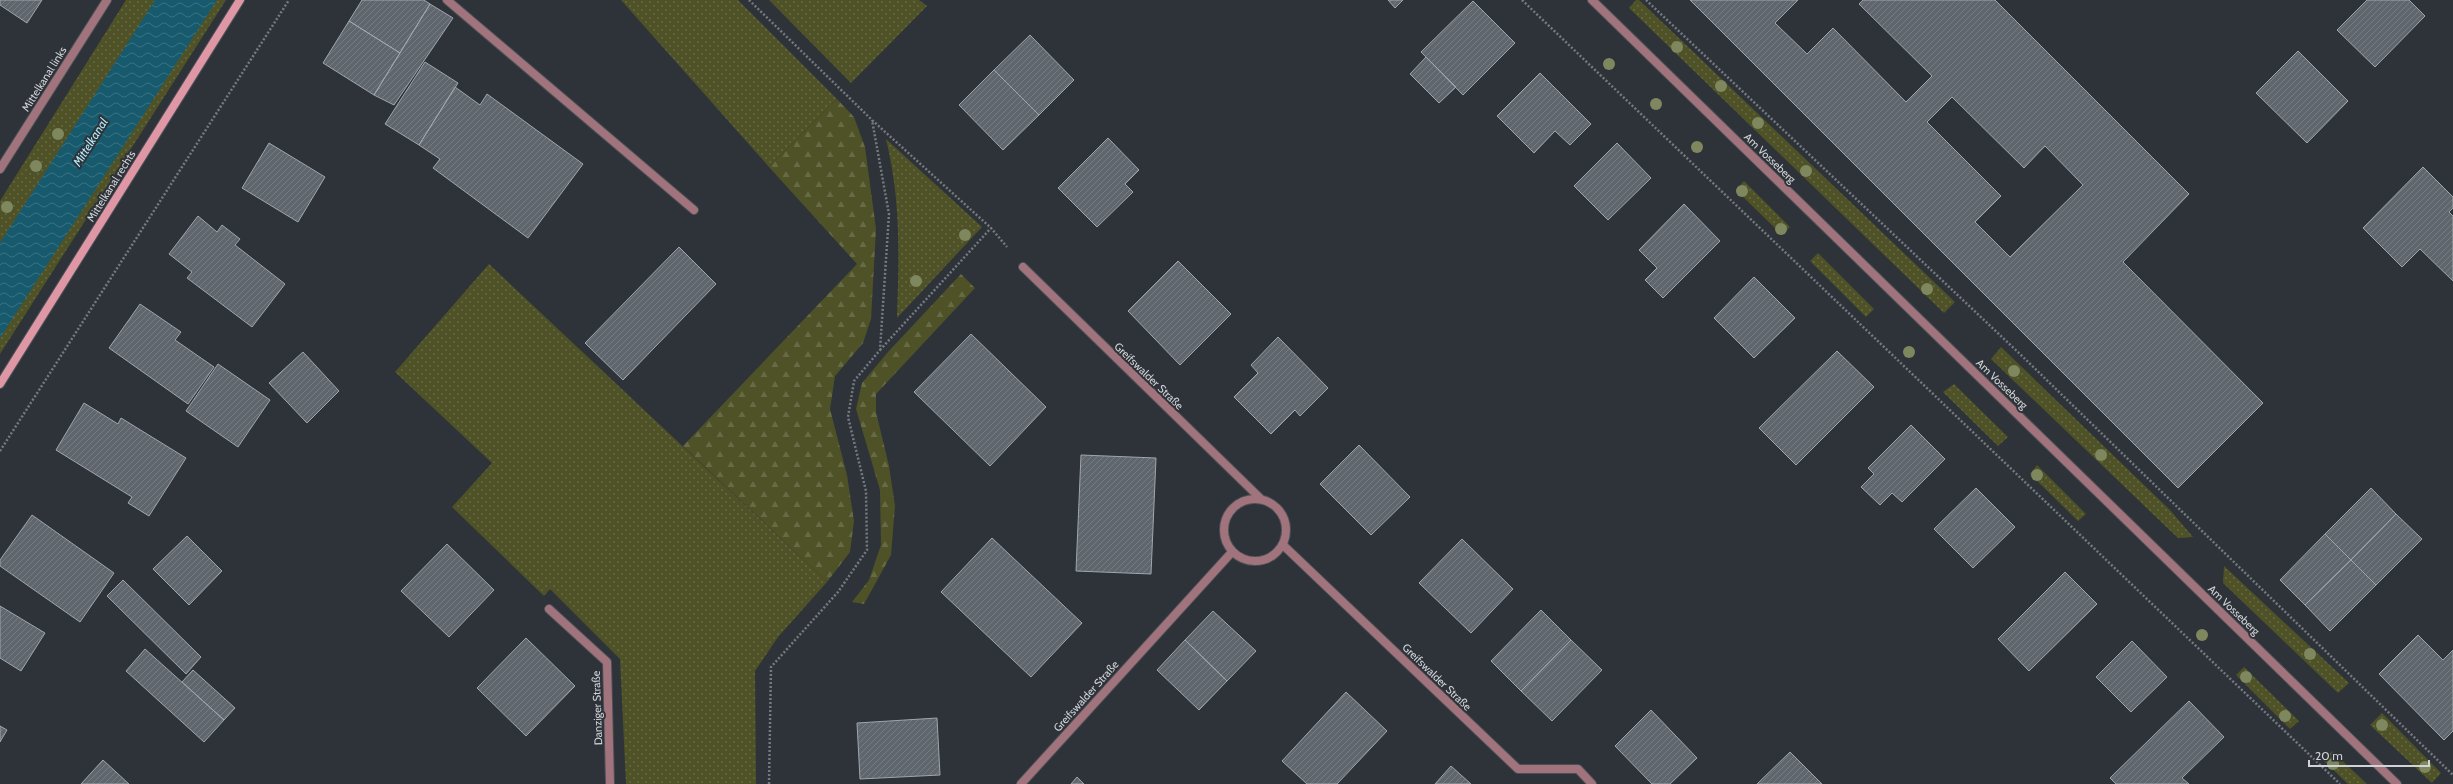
<svg xmlns="http://www.w3.org/2000/svg" width="2453" height="784" viewBox="0 0 2453 784" font-family="Cabin,sans-serif">
<style>
.grass{fill:url(#grass-dots)}
.forest{fill:url(#forest-firs)}
.water{fill:url(#water-waves)}
.building{fill:url(#building-hatch);stroke:#9fa6ad;fill-rule:evenodd}
.lines{fill:none;stroke-linecap:round;stroke-linejoin:round}
.service-casing{stroke:#4b5055;stroke-width:10}
.minor-casing{stroke:#4b5055;stroke-width:10}
.tertiary-casing{stroke:#4b5055;stroke-width:10}
.secondary-casing{stroke:#4b5055;stroke-width:10}
.path{stroke:#767a80;stroke-width:2.5;stroke-dasharray:2 2;stroke-linecap:butt}
.service{stroke:#a1747d;stroke-width:8}
.minor{stroke:#a1747d;stroke-width:8}
.tertiary{stroke:#a1747d;stroke-width:8}
.secondary{stroke:#df97a6;stroke-width:8}
.tree{fill:#7f875f}
.labels{text-anchor:middle;dominant-baseline:central;stroke-width:4;stroke-linejoin:round;paint-order:stroke}
.street-label{font-size:11px;fill:#d0d3d7;stroke:#2e3339}
.water-label{font-size:12px;font-style:italic;fill:#b5ebfd;stroke:#2e3339}
</style>
<defs>
<pattern id="grass-dots" width="8" height="8" patternUnits="userSpaceOnUse"><rect width="8" height="8" fill="#4e5226"/><path d="M2 2h.1M6 6h.1" fill="none" stroke="#666a45" stroke-width="1.8" stroke-linecap="round"/></pattern>
<pattern id="forest-firs" width="22" height="20" patternUnits="userSpaceOnUse"><rect width="22" height="20" fill="#4e5226"/><path d="M5 1l3.5 6h-7zM16 11l3.5 6h-7z" fill="#666a45"/></pattern>
<pattern id="water-waves" width="16" height="10" patternUnits="userSpaceOnUse"><rect width="16" height="10" fill="#185a6d"/><path d="M0 5q4-4 8 0t8 0" fill="none" stroke="#397181"/></pattern>
<pattern id="building-hatch" width="6" height="6" patternUnits="userSpaceOnUse"><rect width="6" height="6" fill="#60666d"/><path d="M-1 1l2-2M0 6l6-6M5 7l2-2" fill="none" stroke="#767b81"/></pattern>
</defs>
<rect width="100%" height="100%" fill="#2e3339"/>
<path class="grass" d="M 126,0 L 226,0 L 0,354 L 0,201 Z
M 621,0 L 738,0 L 837,99 L 769,167 Z
M 769,0 L 919,0 L 927,6 L 851,83 Z
M 1636,0 L 1639,0 L 1955,302 L 1944,313 L 1629,8 Z
M 886,139 L 982,227 L 897,318 C 899,255 901,200 886,139 Z
M 1744,181 L 1790,227 L 1782,235 L 1736,190 Z
M 1818,253 L 1874,309 L 1866,317 L 1810,261 Z
M 489,264 L 827,582 L 778,637 L 755,671 L 756,784 L 626,784 L 620,659 L 550,589 L 544,596 L 452,507 L 492,463 L 395,372 Z
M 2001,347 L 2170,510 L 2193,537 L 2178,538 L 1991,359 Z
M 1954,384 L 2008,437 L 1998,446 L 1943,392 Z
M 2037,465 L 2086,514 L 2078,521 L 2030,474 Z
M 2224,566 L 2349,683 L 2338,693 L 2223,583 Z
M 2244,667 L 2299,721 L 2290,729 L 2236,675 Z
M 2382,713 L 2441,773 L 2432,783 L 2370,725 Z
M 2332,751 L 2367,784 L 2348,784 L 2324,761 Z"/>
<path class="forest" d="M 837,99 L 854,117 L 865,147 L 876,229 L 871,319 L 863,343 L 835,376 L 830,409 L 847,475 L 854,521 L 850,552 L 827,582 L 683,446 L 857,264 L 769,167 Z
M 961,274 L 975,288 L 876,394 L 876,412 L 889,466 L 895,506 L 891,555 L 864,604 L 852,602 L 869,580 L 881,545 L 880,490 L 856,409 L 862,383 L 888,352 Z"/>
<path class="water" d="M 155,0 L 217,0 L 0,338 L 0,243 Z"/>
<path class="building" d="M 0,0 L 42,0 L 27,23 L 0,5 Z
M 362,0 L 424,0 L 430,4 L 400,53 L 349,21 Z
M 1388,0 L 1403,0 L 1395,8 Z
M 1690,0 L 1798,0 L 1775,23 L 1807,54 L 1833,28 L 1906,102 L 1932,76 L 1859,4 L 1863,0 L 1995,0 L 2189,194 L 2123,262 L 2263,403 L 2178,488 ZM 1952,97 L 2024,168 L 2045,146 L 2083,185 L 2010,257 L 1975,222 L 2001,196 L 1927,122 Z
M 2367,0 L 2409,0 L 2425,16 L 2375,67 L 2337,30 Z
M 1473,1 L 1515,43 L 1463,95 L 1421,52 Z
M 430,4 L 453,18 L 394,105 L 374,95 Z
M 349,21 L 400,53 L 374,95 L 323,63 Z
M 1030,35 L 1074,80 L 1039,115 L 994,70 Z
M 2298,51 L 2348,101 L 2307,143 L 2256,93 Z
M 1426,57 L 1456,87 L 1439,103 L 1410,74 Z
M 425,62 L 458,83 L 419,145 L 385,124 Z
M 994,70 L 1039,115 L 1003,150 L 959,105 Z
M 1540,73 L 1591,124 L 1570,145 L 1555,131 L 1534,153 L 1497,116 Z
M 455,87 L 480,105 L 487,94 L 583,164 L 528,238 L 433,168 L 440,159 L 419,145 Z
M 1108,138 L 1139,170 L 1125,184 L 1133,192 L 1097,227 L 1058,188 Z
M 269,143 L 325,177 L 298,222 L 242,188 Z
M 1617,143 L 1651,178 L 1608,220 L 1574,186 Z
M 2423,167 L 2453,197 L 2453,208 L 2449,212 L 2453,216 L 2453,281 L 2420,249 L 2402,267 L 2363,228 Z
M 1684,204 L 1720,241 L 1663,298 L 1645,280 L 1657,268 L 1639,250 Z
M 198,216 L 217,232 L 222,225 L 240,239 L 235,245 L 285,284 L 252,327 L 187,278 L 192,272 L 169,254 Z
M 679,247 L 716,284 L 623,380 L 585,343 Z
M 1178,261 L 1231,314 L 1180,365 L 1128,311 Z
M 1754,277 L 1795,318 L 1754,358 L 1714,318 Z
M 140,304 L 181,332 L 175,340 L 214,367 L 188,404 L 109,348 Z
M 971,334 L 1046,407 L 990,466 L 914,392 Z
M 1278,337 L 1328,388 L 1300,416 L 1295,410 L 1271,434 L 1234,397 L 1258,373 L 1251,365 Z
M 1837,351 L 1874,387 L 1796,465 L 1759,428 Z
M 303,352 L 339,391 L 307,423 L 269,383 Z
M 218,364 L 270,400 L 238,447 L 186,411 Z
M 84,403 L 118,424 L 121,418 L 186,458 L 149,516 L 128,503 L 132,497 L 56,450 Z
M 1911,425 L 1945,459 L 1902,502 L 1892,493 L 1880,505 L 1861,487 L 1874,474 L 1868,468 Z
M 1359,445 L 1410,497 L 1371,535 L 1320,484 Z
M 1081,455 L 1156,458 L 1151,574 L 1076,571 Z
M 1976,488 L 2015,527 L 1973,568 L 1934,529 Z
M 2371,488 L 2396,514 L 2351,560 L 2325,534 Z
M 2396,514 L 2422,539 L 2376,585 L 2351,560 Z
M 32,515 L 114,573 L 80,622 L 0,566 L 0,560 Z
M 2325,534 L 2351,560 L 2305,605 L 2280,580 Z
M 187,536 L 222,571 L 189,605 L 153,569 Z
M 992,538 L 1082,623 L 1031,677 L 941,592 Z
M 1462,539 L 1513,589 L 1471,633 L 1419,583 Z
M 447,544 L 494,590 L 449,637 L 401,591 Z
M 2351,560 L 2376,585 L 2330,631 L 2305,605 Z
M 2065,572 L 2097,604 L 2029,671 L 1998,639 Z
M 123,580 L 201,657 L 186,674 L 107,596 Z
M 0,606 L 45,633 L 21,671 L 0,658 Z
M 1541,610 L 1571,640 L 1521,691 L 1491,661 Z
M 1213,611 L 1256,651 L 1227,681 L 1185,640 Z
M 2418,635 L 2443,660 L 2453,650 L 2453,731 L 2444,740 L 2379,674 Z
M 526,638 L 575,686 L 526,736 L 477,688 Z
M 1185,640 L 1227,681 L 1199,710 L 1157,670 Z
M 1571,640 L 1602,670 L 1552,721 L 1521,691 Z
M 2132,641 L 2167,677 L 2131,712 L 2096,677 Z
M 145,649 L 224,720 L 204,742 L 126,671 Z
M 193,670 L 235,708 L 224,720 L 182,682 Z
M 1346,692 L 1387,731 L 1337,784 L 1307,784 L 1282,761 Z
M 2189,701 L 2224,737 L 2182,778 L 2189,784 L 2116,784 L 2110,778 Z
M 1651,710 L 1697,758 L 1670,784 L 1652,784 L 1615,746 Z
M 937,718 L 940,775 L 860,779 L 857,723 Z
M 0,726 L 7,730 L 0,742 Z
M 1790,752 L 1822,784 L 1757,784 Z
M 103,760 L 129,784 L 81,784 Z
M 1451,766 L 1471,784 L 1435,784 Z
M 1077,777 L 1084,784 L 1071,784 Z"/>
<g class="lines">
<defs>
<path id="service" d="M 447,0 L 694,210"/>
<path id="minor" d="M 0,169 L 107,0
M 1023,267 L 1261,499
M1224 530a31 31 0 1 1 62 0a31 31 0 1 1-62 0Z
M 1283,545 L 1518,769 L 1578,769 L 1592,784
M 549,609 L 607,662 L 610,784
M 1021,784 L 1232,552"/>
<path id="tertiary" d="M 1592,0 L 2397,784"/>
<path id="secondary" d="M 0,384 L 240,0"/>
</defs>
<use href="#service" class="service-casing"/>
<use href="#minor" class="minor-casing"/>
<use href="#tertiary" class="tertiary-casing"/>
<use href="#secondary" class="secondary-casing"/>
<path class="path" d="M 749,0 L 872,120 L 991,228 L 1007,247
M 1522,0 L 2340,784
M 1646,0 L 2022,356 L 2453,775
M 880,350 L 991,228
M 0,451 L 289,0
M 769,784 L 771,667 L 838,592 L 867,550 L 866,491 L 848,417 L 854,381 L 880,350 L 889,214 L 872,120"/>
<use href="#service" class="service"/>
<use href="#minor" class="minor"/>
<use href="#tertiary" class="tertiary"/>
<use href="#secondary" class="secondary"/>
</g>
<g class="tree">
<circle cx="1677" cy="47" r="6"/>
<circle cx="1609" cy="64" r="6"/>
<circle cx="1721" cy="86" r="6"/>
<circle cx="1656" cy="104" r="6"/>
<circle cx="1758" cy="123" r="6"/>
<circle cx="58" cy="134" r="6"/>
<circle cx="1697" cy="147" r="6"/>
<circle cx="36" cy="166" r="6"/>
<circle cx="1806" cy="171" r="6"/>
<circle cx="1742" cy="191" r="6"/>
<circle cx="7" cy="207" r="6"/>
<circle cx="1781" cy="229" r="6"/>
<circle cx="965" cy="235" r="6"/>
<circle cx="916" cy="281" r="6"/>
<circle cx="1927" cy="289" r="6"/>
<circle cx="1909" cy="352" r="6"/>
<circle cx="2014" cy="371" r="6"/>
<circle cx="2101" cy="455" r="6"/>
<circle cx="2037" cy="475" r="6"/>
<circle cx="2202" cy="635" r="6"/>
<circle cx="2310" cy="654" r="6"/>
<circle cx="2246" cy="677" r="6"/>
<circle cx="2285" cy="716" r="6"/>
<circle cx="2382" cy="725" r="6"/>
<circle cx="2333" cy="764" r="6"/>
<circle cx="2425" cy="767" r="6"/>
</g>
<g class="labels">
<g class="street-label">
<text transform="translate(44 79) rotate(-58)">Mittelkanal links</text>
<text transform="translate(1770 158) rotate(44)">Am Vosseberg</text>
<text transform="translate(111 186) rotate(-58)">Mittelkanal rechts</text>
<text transform="translate(1149 376) rotate(44)">Greifswalder Straße</text>
<text transform="translate(2002 384) rotate(44)">Am Vosseberg</text>
<text transform="translate(2234 610) rotate(44)">Am Vosseberg</text>
<text transform="translate(1437 677) rotate(44)">Greifswalder Straße</text>
<text transform="translate(1086 696) rotate(-48)">Greifswalder Straße</text>
<text transform="translate(597 708) rotate(-92)">Danziger Straße</text>
</g>
<g class="water-label">
<text transform="translate(90 142) rotate(-58)">Mittelkanal</text>
</g>
</g>
<path d="M2309 760v6h120v-6" fill="none" stroke="#d0d3d7" stroke-width="2"/>
<text x="2315" y="760" font-size="12" fill="#d0d3d7" stroke="#2e3339" stroke-width="3" paint-order="stroke">20 m</text>
</svg>
